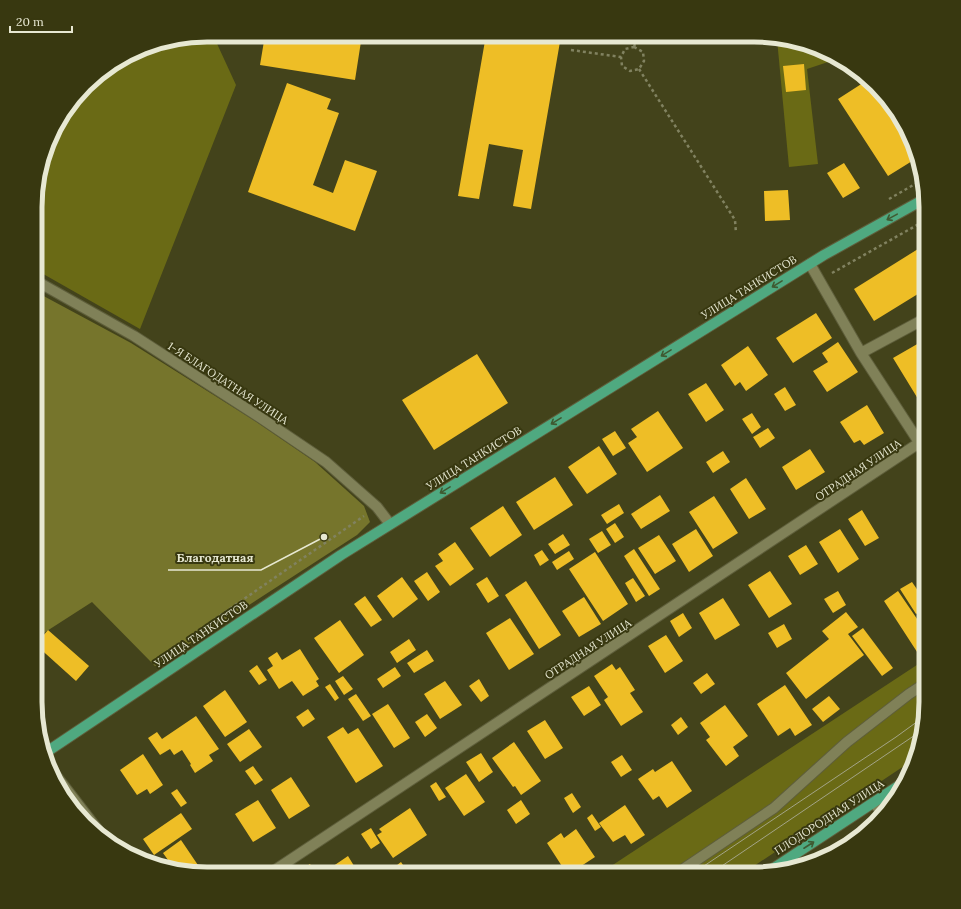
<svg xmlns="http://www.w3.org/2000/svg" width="961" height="909" viewBox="0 0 961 909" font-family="Lora,serif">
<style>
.green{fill:#6a6a15}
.forest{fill:#76752c}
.building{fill:#eebe26}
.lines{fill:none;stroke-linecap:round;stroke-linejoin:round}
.minor-casing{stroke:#5e5e3b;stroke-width:12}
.major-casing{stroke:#5e5e3b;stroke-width:12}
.path{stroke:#818260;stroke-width:2.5;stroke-dasharray:3 3;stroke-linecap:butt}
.minor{stroke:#808158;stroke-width:10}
.major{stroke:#4fa980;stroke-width:10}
.tram{stroke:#a3a487;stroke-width:1}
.oneway{stroke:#3f5a32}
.labels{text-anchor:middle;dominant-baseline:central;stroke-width:4;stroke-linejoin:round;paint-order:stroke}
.street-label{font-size:11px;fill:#e7e8d2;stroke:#383810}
.rim{fill:none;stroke:#e7e8d2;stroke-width:5}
.leader{fill:none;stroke:#e7e8d2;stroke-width:1.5}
.callout-dot{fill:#e7e8d2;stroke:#383810;stroke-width:1.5}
.callout-label{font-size:12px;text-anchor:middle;font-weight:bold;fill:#e7e8d2;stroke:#383810;stroke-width:4;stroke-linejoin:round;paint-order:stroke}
</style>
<rect width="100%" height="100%" fill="#43431b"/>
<path class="green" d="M 207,35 L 213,35 L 236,85 L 140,329 L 38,271 L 38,174 L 54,133 L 61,118 L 94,78 L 151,44 Z
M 777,39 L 840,58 L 807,69 L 818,164 L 789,167 Z
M 926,659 L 926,713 L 913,760 L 742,874 L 599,874 Z"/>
<path class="forest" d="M 38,293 L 131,343 L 255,421 L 315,462 L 364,506 L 370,522 L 357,535 L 155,666 L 92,602 L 36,638 Z"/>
<path class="building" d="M 265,35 L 362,35 L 355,80 L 260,65 Z
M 486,35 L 561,36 L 531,209 L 513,206 L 523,150 L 489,144 L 479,199 L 458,196 Z
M 804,64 L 806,90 L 786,92 L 783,66 Z
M 866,81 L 886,98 L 913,141 L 917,158 L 888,176 L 838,99 Z
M 287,83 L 331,99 L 327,109 L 339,113 L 313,185 L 333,193 L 345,160 L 377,171 L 355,231 L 248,192 Z
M 844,163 L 860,188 L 843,198 L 827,173 Z
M 788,190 L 790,220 L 765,221 L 764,191 Z
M 926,244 L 926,289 L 874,321 L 854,289 Z
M 816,313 L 832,338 L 793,363 L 776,338 Z
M 926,339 L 926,412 L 893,358 Z
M 838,342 L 858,372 L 827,392 L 813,371 L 828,362 L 822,353 Z
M 748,346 L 768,375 L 746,391 L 740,382 L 735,386 L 721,365 Z
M 477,354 L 508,403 L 434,450 L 402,400 Z
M 706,383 L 724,410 L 706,422 L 688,394 Z
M 785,387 L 796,405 L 785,411 L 774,394 Z
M 867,405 L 884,433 L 864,445 L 860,440 L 854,443 L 840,422 Z
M 658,411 L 683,448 L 647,472 L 628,443 L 637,437 L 631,429 Z
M 752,413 L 761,427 L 752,434 L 742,419 Z
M 768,428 L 775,438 L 760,448 L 753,437 Z
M 615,431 L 626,448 L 613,456 L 602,439 Z
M 599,446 L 617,474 L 587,494 L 568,467 Z
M 810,449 L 825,472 L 796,490 L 782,467 Z
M 723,451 L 730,462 L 713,473 L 706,462 Z
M 555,477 L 573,505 L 534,530 L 516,502 Z
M 746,478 L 766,509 L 749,519 L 730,489 Z
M 660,495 L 670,511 L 641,529 L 631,514 Z
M 714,496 L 738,533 L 713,549 L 689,512 Z
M 619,504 L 624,513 L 607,524 L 601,515 Z
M 503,506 L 522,535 L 490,557 L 470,528 Z
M 862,510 L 879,538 L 865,546 L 848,519 Z
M 615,523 L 624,537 L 615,543 L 606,529 Z
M 696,529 L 713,556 L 689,572 L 672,544 Z
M 840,529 L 859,559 L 838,573 L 819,542 Z
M 602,531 L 611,545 L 598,553 L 589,539 Z
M 563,534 L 570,545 L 555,554 L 548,544 Z
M 659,535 L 676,561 L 655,574 L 638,548 Z
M 455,542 L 474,569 L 450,586 L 435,566 L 443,561 L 438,554 Z
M 806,545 L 818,564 L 800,575 L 788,556 Z
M 634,549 L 660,589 L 649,596 L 624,556 Z
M 542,550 L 549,560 L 540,566 L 534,555 Z
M 569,551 L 574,559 L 557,570 L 552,562 Z
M 595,552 L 628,604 L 603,621 L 569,569 Z
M 770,571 L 792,604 L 769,618 L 748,585 Z
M 427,572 L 440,592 L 428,601 L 414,581 Z
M 402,577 L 418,599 L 393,618 L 377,596 Z
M 487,577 L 499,596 L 488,603 L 476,584 Z
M 633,578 L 645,596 L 636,602 L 625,583 Z
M 526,581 L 561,635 L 539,649 L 505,595 Z
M 912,582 L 923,598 L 926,596 L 926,607 L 916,614 L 900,589 Z
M 838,591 L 846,605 L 833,613 L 824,599 Z
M 898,591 L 926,632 L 926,655 L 921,658 L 884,601 Z
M 365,596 L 382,620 L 371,627 L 354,604 Z
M 584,597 L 601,624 L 579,637 L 562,611 Z
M 723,598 L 740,625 L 715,640 L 699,613 Z
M 846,612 L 858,627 L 848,634 L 864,655 L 806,699 L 786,673 L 829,639 L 822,631 Z
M 683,613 L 692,628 L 679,637 L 670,621 Z
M 510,618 L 534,654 L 509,670 L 486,633 Z
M 340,620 L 364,655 L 339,673 L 314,638 Z
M 784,624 L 792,639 L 777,648 L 768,633 Z
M 863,628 L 893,668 L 882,676 L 852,636 Z
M 48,630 L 89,666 L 76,681 L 36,645 L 36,644 Z
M 666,635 L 683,661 L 665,673 L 648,646 Z
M 409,639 L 416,650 L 397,663 L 390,652 Z
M 300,649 L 319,679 L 316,681 L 319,686 L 303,696 L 292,681 L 279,689 L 267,670 L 273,666 L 268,658 L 277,652 L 282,660 Z
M 427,650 L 434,661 L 414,673 L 407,663 Z
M 612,664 L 616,670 L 620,667 L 635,690 L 630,693 L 643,712 L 621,726 L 604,700 L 608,697 L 594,676 Z
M 257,665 L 267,680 L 259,685 L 249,671 Z
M 395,667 L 401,676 L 383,688 L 377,679 Z
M 707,673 L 715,684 L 701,694 L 693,683 Z
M 343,676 L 353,689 L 344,695 L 335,681 Z
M 479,679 L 489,696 L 481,702 L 469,686 Z
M 445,681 L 462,705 L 440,719 L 424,694 Z
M 330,684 L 339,698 L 335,701 L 325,687 Z
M 785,685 L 812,725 L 795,736 L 790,728 L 778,736 L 757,704 Z
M 589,686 L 601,705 L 584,716 L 571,697 Z
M 225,690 L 247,722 L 225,737 L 203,706 Z
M 356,694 L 371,716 L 363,721 L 348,699 Z
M 829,696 L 840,709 L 823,722 L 812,709 Z
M 388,704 L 410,738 L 394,748 L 372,714 Z
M 725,705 L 748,736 L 733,747 L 739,756 L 726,766 L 706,740 L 710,737 L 700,723 Z
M 308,709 L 315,719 L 303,727 L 296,717 Z
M 427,714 L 437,728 L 425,737 L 415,722 Z
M 196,716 L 219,749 L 209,755 L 213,761 L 195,773 L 190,765 L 191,764 L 182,750 L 174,755 L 170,749 L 160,755 L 148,738 L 157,732 L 162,739 Z
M 681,717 L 688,727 L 678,735 L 671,725 Z
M 545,720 L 563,748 L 545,759 L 527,731 Z
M 343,727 L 348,734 L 358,728 L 383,766 L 356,783 L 327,737 Z
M 249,729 L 262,747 L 240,762 L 227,744 Z
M 514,742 L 541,781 L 521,795 L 515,786 L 513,787 L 492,758 Z
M 481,753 L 493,772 L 479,782 L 466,762 Z
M 143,754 L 163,785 L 150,794 L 147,789 L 137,795 L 120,770 Z
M 622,755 L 632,770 L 621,777 L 611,762 Z
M 672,761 L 692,791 L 667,808 L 659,796 L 653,800 L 638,779 L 653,769 L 655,772 Z
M 253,766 L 263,780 L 255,785 L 245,771 Z
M 466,774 L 485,802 L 464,816 L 445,788 Z
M 291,777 L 310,806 L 289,819 L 271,790 Z
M 436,782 L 446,797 L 439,801 L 430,786 Z
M 177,789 L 187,803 L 181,807 L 171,793 Z
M 572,793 L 581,807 L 573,813 L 564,798 Z
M 258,800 L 276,828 L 253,842 L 235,814 Z
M 521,800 L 530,814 L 516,824 L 507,810 Z
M 625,805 L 645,835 L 631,844 L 625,835 L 613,842 L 599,823 Z
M 410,808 L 427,835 L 393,858 L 377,835 L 382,832 L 379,829 Z
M 181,813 L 192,829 L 154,855 L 143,839 Z
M 592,814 L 601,827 L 595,831 L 587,818 Z
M 371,828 L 380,843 L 371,849 L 361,834 Z
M 576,829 L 595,857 L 569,874 L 567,874 L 547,843 L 561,833 L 564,838 Z
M 181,840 L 204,874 L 196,874 L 173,867 L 163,853 Z
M 348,856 L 359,874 L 324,874 L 323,873 Z
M 401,862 L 409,874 L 389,874 L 388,872 Z
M 310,864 L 316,874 L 298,874 L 297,872 Z"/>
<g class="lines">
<defs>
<path id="minor" d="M 810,264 L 861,353 L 926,453
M 38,282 L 134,336 L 261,418 L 326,462 L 377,507 L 390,524
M 861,353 L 926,318
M 47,764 L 98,830
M 873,803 L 882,811
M 269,874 L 919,443
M 676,874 L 774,808 L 847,742 L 909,694 L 926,683"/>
<path id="major" d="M 45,753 L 341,555 L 824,255 L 926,198
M 765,874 L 906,781"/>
</defs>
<use href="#minor" class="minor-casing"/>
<use href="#major" class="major-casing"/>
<path class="path" d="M 634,47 L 643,52 L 644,61 L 639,69 L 630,71 L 622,66 L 621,57 L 625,49 Z
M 634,47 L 638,35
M 571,50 L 621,57
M 639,69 L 735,220 L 736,233
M 889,199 L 922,180
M 832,273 L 926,220
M 215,619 L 364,516"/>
<use href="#minor" class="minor"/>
<use href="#major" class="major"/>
<path class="tram" d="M 692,874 L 896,737 L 925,716
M 710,874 L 921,731"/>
</g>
<defs><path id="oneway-shaft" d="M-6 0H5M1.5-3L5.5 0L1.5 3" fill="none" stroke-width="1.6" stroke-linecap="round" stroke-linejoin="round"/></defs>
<g class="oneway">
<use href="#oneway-shaft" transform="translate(892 217) rotate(151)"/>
<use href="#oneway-shaft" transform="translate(777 284) rotate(148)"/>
<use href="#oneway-shaft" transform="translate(666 353) rotate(148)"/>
<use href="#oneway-shaft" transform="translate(556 421) rotate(148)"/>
<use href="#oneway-shaft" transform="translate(445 490) rotate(148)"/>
<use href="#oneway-shaft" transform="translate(809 845) rotate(-33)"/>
</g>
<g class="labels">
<g class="street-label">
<text transform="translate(749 287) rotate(-32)">УЛИЦА ТАНКИСТОВ</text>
<text transform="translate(228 383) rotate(33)">1-Я БЛАГОДАТНАЯ УЛИЦА</text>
<text transform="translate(474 458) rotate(-32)">УЛИЦА ТАНКИСТОВ</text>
<text transform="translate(858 470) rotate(-34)">ОТРАДНАЯ УЛИЦА</text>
<text transform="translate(201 634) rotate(-34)">УЛИЦА ТАНКИСТОВ</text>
<text transform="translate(588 649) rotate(-33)">ОТРАДНАЯ УЛИЦА</text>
<text transform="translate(829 817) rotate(-33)">ПЛОДОРОДНАЯ УЛИЦА</text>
</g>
</g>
<path d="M0 0H961V909H0ZM207 42H754A165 165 0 0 1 919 207V702A165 165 0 0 1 754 867H207A165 165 0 0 1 42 702V207A165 165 0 0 1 207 42Z" fill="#383810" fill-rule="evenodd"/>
<path class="rim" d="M207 42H754A165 165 0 0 1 919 207V702A165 165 0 0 1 754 867H207A165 165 0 0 1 42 702V207A165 165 0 0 1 207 42Z"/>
<path class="leader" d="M324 537L261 570H168"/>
<circle class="callout-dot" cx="324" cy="537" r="4"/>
<g class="callout-label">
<text x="215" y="562">Благодатная</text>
</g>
<path d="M10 26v6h62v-6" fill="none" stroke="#e7e8d2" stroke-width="2"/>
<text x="16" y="26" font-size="12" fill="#e7e8d2" stroke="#383810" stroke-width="3" paint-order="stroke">20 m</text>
</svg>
